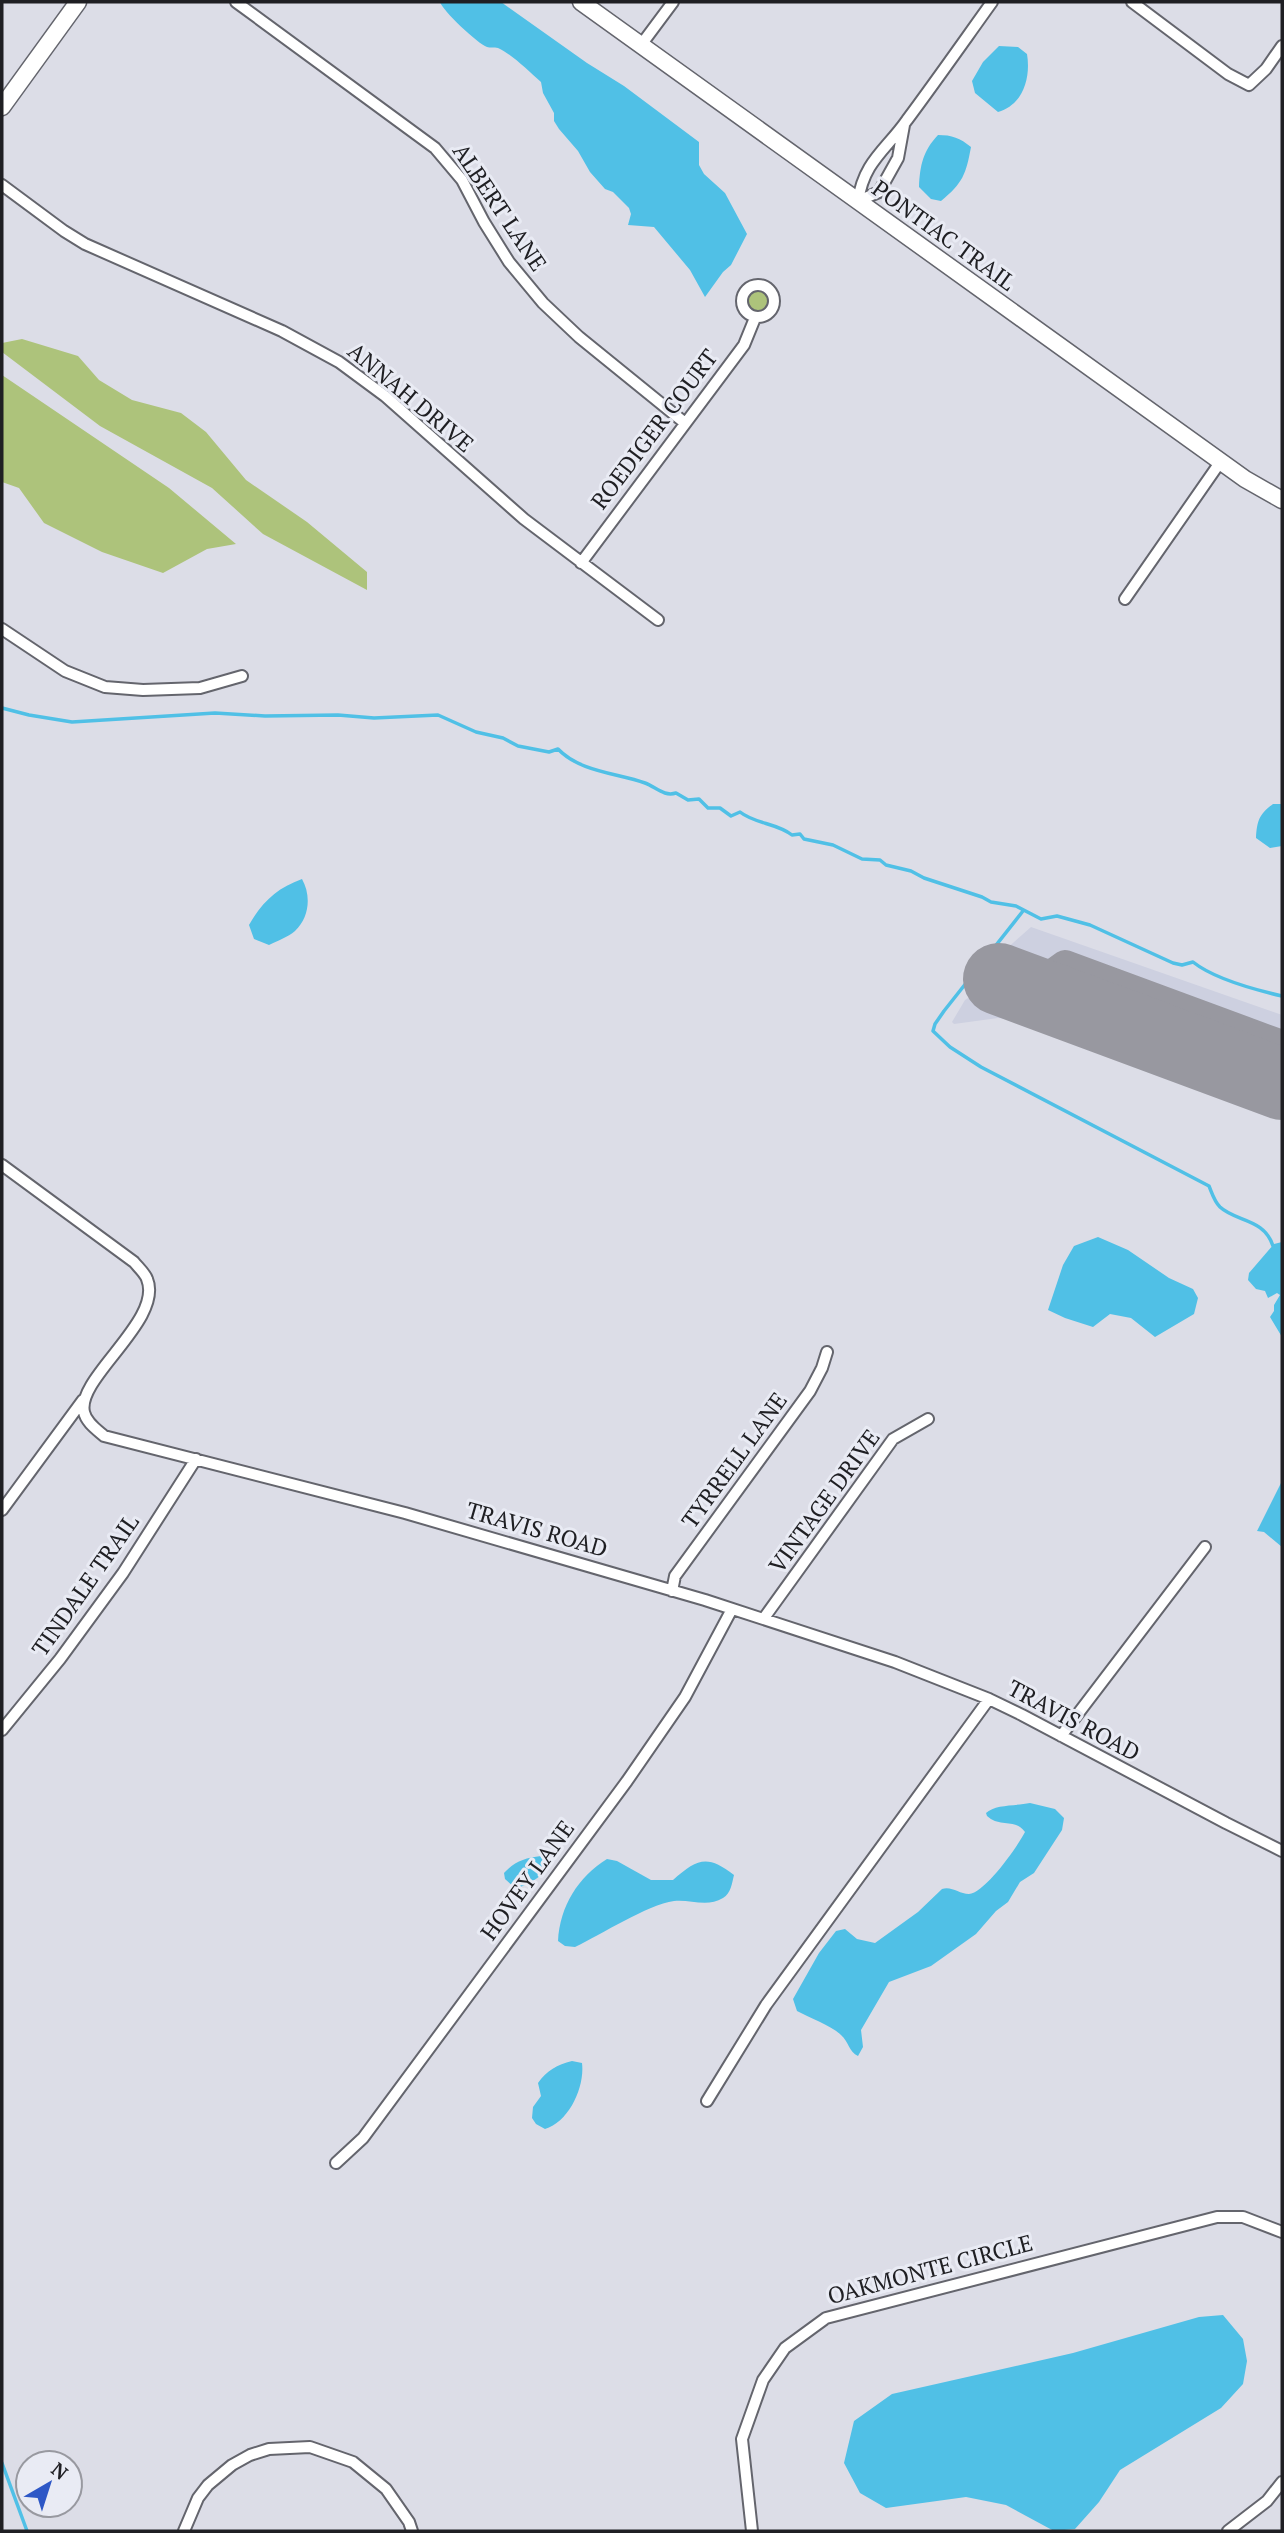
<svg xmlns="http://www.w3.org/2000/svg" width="1284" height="2533" viewBox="0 0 1284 2533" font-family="'PT Serif',serif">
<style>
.built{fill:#cdd0e0}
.green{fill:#adc37b}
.water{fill:#50c0e6}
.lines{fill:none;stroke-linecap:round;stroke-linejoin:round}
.stream{stroke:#50c0e6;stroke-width:3.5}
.taxiway{stroke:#9898a0;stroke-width:28}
.runway{stroke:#9898a0;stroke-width:72}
.street-casing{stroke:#64656d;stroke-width:14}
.secondary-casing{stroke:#64656d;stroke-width:19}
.street{stroke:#fff;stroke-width:10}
.secondary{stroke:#fff;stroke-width:16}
.labels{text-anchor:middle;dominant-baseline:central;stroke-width:6;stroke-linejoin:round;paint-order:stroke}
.street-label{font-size:23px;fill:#1f1f23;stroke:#e9ebf4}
</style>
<rect width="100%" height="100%" fill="#dcdde7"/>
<path class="built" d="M 1031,927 L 1282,1015 L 1282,1115 L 1107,1049 L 1021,1020 L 998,1018 L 954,1024 L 952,1022 L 965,1000 L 973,995 L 997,950 L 1004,951 Z"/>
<path class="green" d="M748 301a10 10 0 1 1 20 0a10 10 0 1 1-20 0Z
M 22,339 L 78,356 L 99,380 L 132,400 L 181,413 L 206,432 L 246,480 L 307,522 L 367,572 L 367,590 L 263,534 L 212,488 L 100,426 L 2,352 L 2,343 Z
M 2,375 L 169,488 L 236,544 L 207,549 L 163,573 L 102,552 L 44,523 L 19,488 L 2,482 Z"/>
<path class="water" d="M 440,2 L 501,2 L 587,63 L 624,86 L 699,142 L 699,165 L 704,174 L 725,193 L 747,234 L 731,265 L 723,272 L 705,297 L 690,270 L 654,227 L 628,225 L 631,214 L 629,208 L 613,192 L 605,189 L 590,172 L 578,151 L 559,129 L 554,121 L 554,113 L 543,93 L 541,82 C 528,71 513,55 498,48 C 494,47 490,48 487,47 C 478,44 442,10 440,2 Z
M 999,46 L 1018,47 L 1027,54 C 1031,78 1023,105 998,112 L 975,93 L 972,81 L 983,62 Z
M 938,135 C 952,135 960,138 971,147 C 966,174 963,183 941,201 L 931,199 L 919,187 C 920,165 923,151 938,135 Z
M 1273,804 L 1282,804 L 1282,846 L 1270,848 L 1256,838 C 1257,821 1259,814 1273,804 Z
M 302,879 C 311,895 310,917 295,931 C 288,937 277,941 269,945 L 254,939 L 249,925 C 262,902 277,888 302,879 Z
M 1098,1237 L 1128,1250 L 1169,1278 L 1193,1289 L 1198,1298 L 1194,1314 L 1155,1337 L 1131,1318 L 1110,1314 L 1093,1327 L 1065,1318 L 1048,1310 L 1063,1265 L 1074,1246 Z
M 1282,1242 L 1282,1337 L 1270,1317 L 1274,1311 L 1274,1305 L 1280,1295 L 1277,1293 L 1268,1298 L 1265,1291 L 1256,1289 L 1248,1280 L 1249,1273 L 1274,1244 Z
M 1282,1481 L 1282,1547 L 1264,1532 L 1257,1531 Z
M 1030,1803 L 1055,1809 L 1064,1818 L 1062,1830 L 1034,1873 L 1020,1882 L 1008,1902 L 996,1911 L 976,1934 L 931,1966 L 889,1982 L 861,2030 L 863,2047 L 858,2056 C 849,2052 849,2042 841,2035 C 832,2026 810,2018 797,2011 L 793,1999 L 819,1953 L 836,1931 L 845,1929 L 857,1939 L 875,1943 L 918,1912 L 942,1889 C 952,1886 959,1894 969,1894 C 985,1893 1018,1846 1025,1832 C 1015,1818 1000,1828 987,1816 L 986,1813 C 995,1804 1017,1806 1030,1803 Z
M 541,1856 L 553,1858 C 547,1873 530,1886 515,1888 L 505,1879 L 504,1873 C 515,1861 525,1858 541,1856 Z
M 607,1859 L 617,1861 L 651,1880 L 673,1880 C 697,1859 707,1854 734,1875 C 732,1883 731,1893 723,1898 C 707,1908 690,1899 674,1901 C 647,1905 602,1934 575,1947 L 565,1946 L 558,1941 C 560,1906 578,1877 607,1859 Z
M 572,2061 L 582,2063 C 585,2087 569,2122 545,2129 L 536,2124 L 532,2118 L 533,2107 L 541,2096 L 538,2083 C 547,2070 557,2065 572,2061 Z
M 1223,2315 L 1243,2339 L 1247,2361 L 1243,2384 L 1221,2408 L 1120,2470 L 1099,2502 L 1075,2529 L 1054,2531 L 1006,2505 L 966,2497 L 886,2508 L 860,2493 L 844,2463 L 854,2421 L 892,2394 L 1073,2353 L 1199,2317 Z"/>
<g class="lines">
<path class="stream" d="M 2,708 L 29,715 L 72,722 L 215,713 L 265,716 L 338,715 L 374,718 L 438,715 L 476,732 L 503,738 L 518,746 L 549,752 L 558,749 C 580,772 617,773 645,783 C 656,787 664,797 676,793 L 688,800 L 699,799 L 708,808 L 720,808 L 731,816 L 740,812 C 755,824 777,823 792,835 L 800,834 L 804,839 L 833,845 L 862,859 L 880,860 L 886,865 L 911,871 L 924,878 L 982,897 L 991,902 L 1016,906 L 1041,919 L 1057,916 L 1090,925 L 1173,963 L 1182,965 L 1193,962 C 1213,978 1256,990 1282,996
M 1023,911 L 944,1011 L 935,1024 L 933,1031 L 950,1047 L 981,1067 L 1209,1186 C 1212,1193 1214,1201 1220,1207 C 1236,1222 1264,1218 1273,1246
M 2,2463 L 27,2531"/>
<path class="taxiway" d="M 1041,994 L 1051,974 L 1065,964 L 1282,1044
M 1090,1013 L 1103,978"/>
<path class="runway" d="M 999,979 L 1282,1084"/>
<defs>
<path id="street" d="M 236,2 L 435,148 L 462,180 L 484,222 L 509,262 L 543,303 L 579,337 L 685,423
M 1132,2 L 1228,74 L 1249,85 L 1266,69 L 1282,46
M 641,45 L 673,2
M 2,185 L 64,231 L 85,244 L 282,331 L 339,362 L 385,396 L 524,519 L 658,620
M 858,201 C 864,161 886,150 907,120 C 936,81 964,41 992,2
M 858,201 L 879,192 L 898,158 L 904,125
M742 301a16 16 0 1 1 32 0a16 16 0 1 1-32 0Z
M 581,563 L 744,345 L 755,318
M 1125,599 L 1221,461
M 2,629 L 65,671 L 105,687 L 143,690 L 200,688 L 242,676
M 2,1165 L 134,1262 C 138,1267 145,1273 147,1279 C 164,1320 76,1378 84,1412 C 86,1422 96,1429 104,1436 L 405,1513 L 705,1600 L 895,1662 L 989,1699 L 1022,1715 L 1226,1823 L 1282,1851
M 2,1510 L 83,1400
M 672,1591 L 675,1576 L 810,1391 L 822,1368 L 827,1352
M 764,1618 L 893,1439 L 928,1419
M 2,1730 L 60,1659 L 123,1573 L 196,1459
M 1061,1736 L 1205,1547
M 707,2101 L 766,2005 L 989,1699
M 336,2163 L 363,2138 L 627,1781 L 685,1697 L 732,1609
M 184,2531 L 198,2498 L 208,2485 L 232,2465 L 250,2455 L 269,2449 L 310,2447 L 353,2462 L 386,2489 L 409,2522 L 412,2531
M 752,2531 L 742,2439 L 763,2380 L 785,2348 L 826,2318 L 1217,2217 L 1243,2217 L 1282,2232
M 1228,2531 L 1267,2501 L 1282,2482"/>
<path id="secondary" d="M 581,2 L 1245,479 L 1282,500
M 2,107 L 78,2"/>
</defs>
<use href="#street" class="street-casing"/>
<use href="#secondary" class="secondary-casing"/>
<use href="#street" class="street"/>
<use href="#secondary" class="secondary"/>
</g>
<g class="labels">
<g class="street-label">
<text transform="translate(500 207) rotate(56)">ALBERT LANE</text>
<text transform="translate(944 235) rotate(36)">PONTIAC TRAIL</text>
<text transform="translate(411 397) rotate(40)">ANNAH DRIVE</text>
<text transform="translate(654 429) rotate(-53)">ROEDIGER COURT</text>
<text transform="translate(734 1460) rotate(-54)">TYRRELL LANE</text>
<text transform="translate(824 1501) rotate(-54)">VINTAGE DRIVE</text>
<text transform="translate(537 1529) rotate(16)">TRAVIS ROAD</text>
<text transform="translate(85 1585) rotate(-55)">TINDALE TRAIL</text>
<text transform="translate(1074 1720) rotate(28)">TRAVIS ROAD</text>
<text transform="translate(527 1880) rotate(-54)">HOVEY LANE</text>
<text transform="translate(930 2269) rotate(-15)">OAKMONTE CIRCLE</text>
</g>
</g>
<rect width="1284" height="2533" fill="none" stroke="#1f1f23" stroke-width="7"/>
<g transform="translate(49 2484) rotate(39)"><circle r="33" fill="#e9ebf4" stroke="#9899a0" stroke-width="2"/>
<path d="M0-5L12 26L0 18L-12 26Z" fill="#2d57c6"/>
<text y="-10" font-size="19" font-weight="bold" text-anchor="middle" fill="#1f1f23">N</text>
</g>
</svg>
